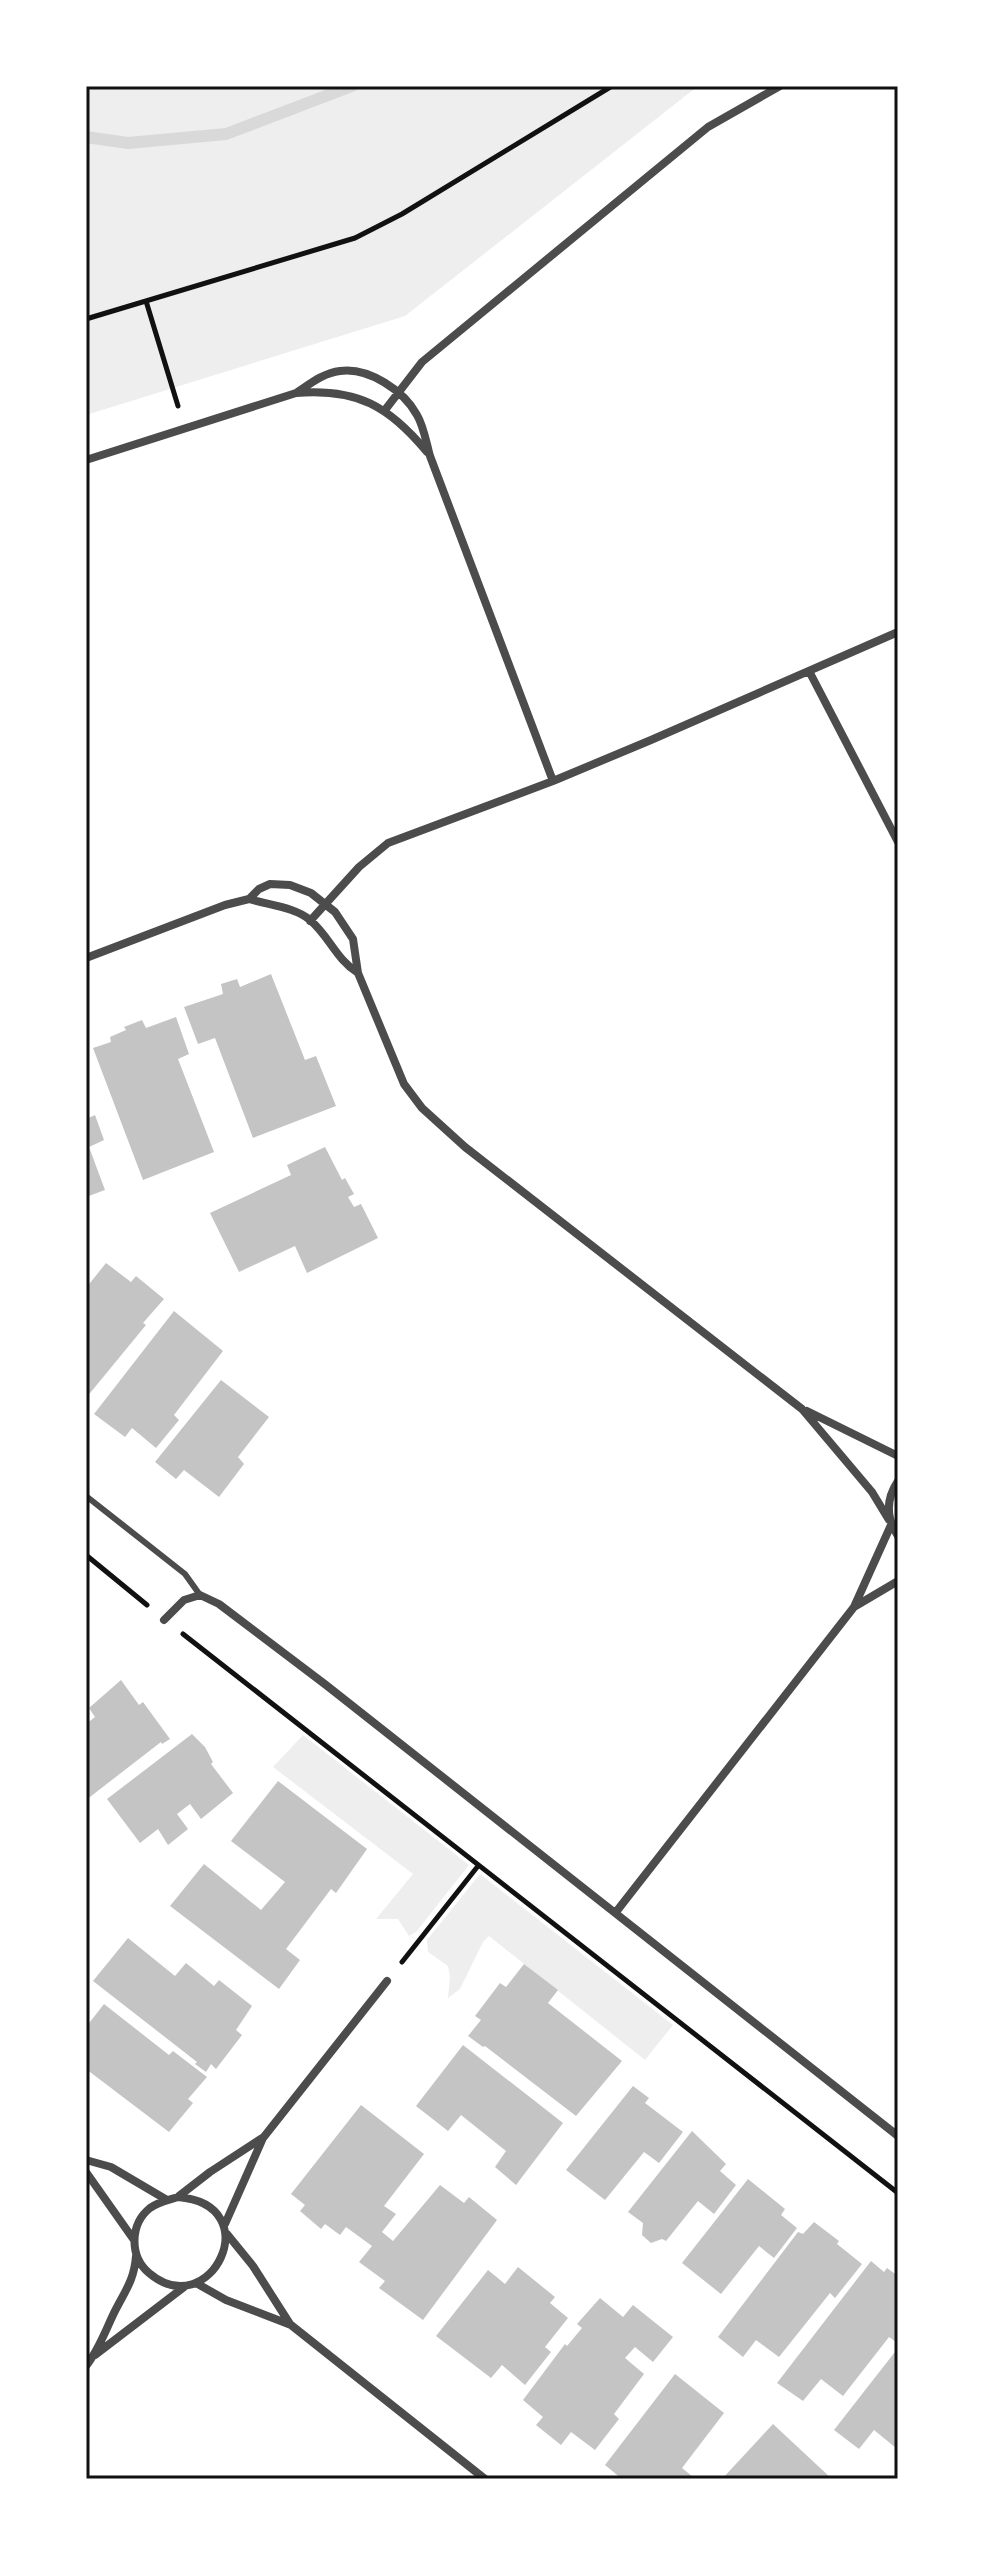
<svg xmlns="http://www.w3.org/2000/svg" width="984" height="2565" viewBox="0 0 984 2565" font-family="Helvetica,sans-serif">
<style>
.green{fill:#eee}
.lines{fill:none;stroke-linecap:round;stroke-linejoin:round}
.stream{stroke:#d9d9d9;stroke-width:12}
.building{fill:#c4c4c4}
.path{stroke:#111;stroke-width:5}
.service{stroke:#4c4c4c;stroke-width:6}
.minor{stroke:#4c4c4c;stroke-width:8}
.neatline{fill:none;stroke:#111;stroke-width:3}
</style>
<rect width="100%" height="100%" fill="#fff"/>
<path class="green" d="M 86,86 L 698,86 L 405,316 L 86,415 Z
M 303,1735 L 469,1865 L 416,1932 L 409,1936 L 398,1919 L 376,1919 L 413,1874 L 273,1767 Z
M 480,1874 L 673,2025 L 645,2060 L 489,1936 L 483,1942 L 460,1989 L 448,1998 L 450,1977 L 448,1966 L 428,1952 L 427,1940 Z"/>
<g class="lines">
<path class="stream" d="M 86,137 L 128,143 L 226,134 L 352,86"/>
</g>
<path class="building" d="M 271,974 L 305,1060 L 316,1056 L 336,1106 L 253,1138 L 215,1038 L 198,1044 L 184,1007 L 223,994 L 221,984 L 237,979 L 240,987 Z
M 176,1017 L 189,1054 L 178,1059 L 214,1152 L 143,1180 L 93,1048 L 111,1042 L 110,1037 L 126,1030 L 124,1027 L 142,1020 L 146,1028 Z
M 95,1115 L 104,1140 L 89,1147 L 105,1190 L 86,1197 L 86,1119 Z
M 325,1147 L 342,1180 L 345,1178 L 354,1194 L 348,1197 L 354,1207 L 361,1204 L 378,1238 L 307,1273 L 295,1246 L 239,1272 L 210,1213 L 291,1175 L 287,1165 Z
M 106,1263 L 131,1282 L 136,1276 L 164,1299 L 143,1323 L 146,1325 L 86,1398 L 86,1288 Z
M 174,1311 L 223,1351 L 174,1415 L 179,1420 L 156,1448 L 132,1428 L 125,1437 L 94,1414 Z
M 221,1380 L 269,1417 L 238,1457 L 244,1464 L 219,1497 L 184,1470 L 176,1479 L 155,1462 Z
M 121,1680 L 139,1705 L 143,1702 L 170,1739 L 162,1744 L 161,1742 L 86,1800 L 86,1724 L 95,1717 L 89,1708 Z
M 192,1734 L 205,1747 L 213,1762 L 211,1764 L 233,1793 L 201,1819 L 190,1804 L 177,1814 L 188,1829 L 168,1845 L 158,1829 L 140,1843 L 107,1799 Z
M 278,1781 L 367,1849 L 336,1893 L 331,1889 L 286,1949 L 300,1960 L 279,1989 L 170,1906 L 204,1864 L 261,1910 L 285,1882 L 231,1841 Z
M 128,1938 L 175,1976 L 186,1963 L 214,1986 L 219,1980 L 252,2006 L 236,2030 L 242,2035 L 216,2069 L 211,2064 L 206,2072 L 195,2064 L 197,2062 L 93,1981 Z
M 524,1964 L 558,1990 L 548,2003 L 622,2061 L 576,2116 L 485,2046 L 483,2047 L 468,2036 L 481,2020 L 475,2016 L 500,1983 L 506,1987 Z
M 104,2004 L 169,2055 L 173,2051 L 207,2077 L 188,2099 L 193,2103 L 169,2132 L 86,2069 L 86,2058 L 89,2054 L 86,2052 L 86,2027 Z
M 463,2045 L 563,2123 L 516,2185 L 495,2167 L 506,2151 L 461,2115 L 448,2131 L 416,2106 Z
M 633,2086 L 649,2098 L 645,2103 L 683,2132 L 659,2163 L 644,2152 L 605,2200 L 566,2170 Z
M 361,2105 L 424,2154 L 384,2206 L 396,2214 L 382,2232 L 393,2241 L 440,2185 L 464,2203 L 469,2197 L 497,2220 L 423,2320 L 379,2288 L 385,2281 L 359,2262 L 372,2246 L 346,2227 L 340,2235 L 325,2224 L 321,2229 L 300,2211 L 305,2205 L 291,2194 Z
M 692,2131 L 726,2164 L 720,2171 L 736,2185 L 714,2214 L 698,2201 L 666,2241 L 662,2239 L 651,2243 L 642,2235 L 643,2223 L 628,2212 Z
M 748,2179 L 785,2209 L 781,2215 L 797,2228 L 774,2258 L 759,2246 L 721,2294 L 682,2263 Z
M 814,2222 L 839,2241 L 837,2244 L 862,2264 L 835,2298 L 830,2293 L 779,2357 L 756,2340 L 743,2357 L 718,2337 L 798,2232 L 803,2234 Z
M 871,2261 L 884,2272 L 887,2268 L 898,2276 L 898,2339 L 896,2342 L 889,2337 L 843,2396 L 821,2379 L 803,2401 L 777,2383 Z
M 518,2267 L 555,2297 L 550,2303 L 568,2318 L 545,2347 L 551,2352 L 525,2385 L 502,2365 L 491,2378 L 436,2336 L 488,2270 L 505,2284 Z
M 600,2298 L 623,2317 L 633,2305 L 673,2337 L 653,2362 L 635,2347 L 625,2358 L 644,2374 L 614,2414 L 619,2419 L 595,2450 L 571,2432 L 561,2445 L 536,2425 L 543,2417 L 523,2400 L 565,2344 L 567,2346 L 582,2328 L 577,2324 Z
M 898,2348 L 898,2446 L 896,2448 L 874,2430 L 859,2449 L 834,2430 Z
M 675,2374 L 724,2413 L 682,2468 L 693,2477 L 691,2479 L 622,2479 L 605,2465 Z
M 773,2424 L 832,2479 L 722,2479 Z"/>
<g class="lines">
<path class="path" d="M 146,301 L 178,406
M 86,319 L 355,238 L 402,214 L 612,86
M 86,1555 L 147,1605
M 183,1634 L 898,2193
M 402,1962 L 478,1866"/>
<path class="service" d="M 86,1496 L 185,1574 L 200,1595"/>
<path class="minor" d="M 296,393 C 310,384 323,373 340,371 C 369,367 404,391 417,415 C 424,427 426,442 430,456 L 553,781
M 385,410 L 422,362 L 708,127 L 780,86
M 86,460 L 296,393 C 357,388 389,406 427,452
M 809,671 L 898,842
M 249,899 C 268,905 295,907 310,920 C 329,936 336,959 358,973
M 310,921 L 359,867 L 388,843 L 553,781 L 651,740 L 898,632
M 86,958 L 225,905 L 249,899 L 259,889 L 270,884 L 290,885 L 311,893 L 335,912 L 353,939 L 358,973 L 404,1084 L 422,1108 L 465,1147 L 802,1409 L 872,1492 L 889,1520
M 807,1411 L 898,1456
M 898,1481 C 886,1499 886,1518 898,1536
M 854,1607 L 898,1581
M 164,1620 L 184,1600 L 200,1595 L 219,1604 L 326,1685 L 898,2136
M 616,1912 L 854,1607 L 891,1525
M 86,2160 L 111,2167 L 167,2200
M 86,2172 L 134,2240
M 179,2196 L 210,2172 L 262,2138
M 178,2197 C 270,2205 210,2325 149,2273 C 129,2256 130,2224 150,2208 C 158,2202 168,2200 178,2197 Z
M 225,2224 L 263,2138 L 387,1981
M 227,2234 L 253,2266 L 290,2324
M 196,2283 L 226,2300 L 291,2325 L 485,2479
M 95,2355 L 184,2287
M 86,2366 C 98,2351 105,2332 113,2315 C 124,2292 134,2282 136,2256"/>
</g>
<rect width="984" height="2565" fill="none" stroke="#ffffff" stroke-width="176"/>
<rect x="88" y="88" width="808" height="2389" class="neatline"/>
</svg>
